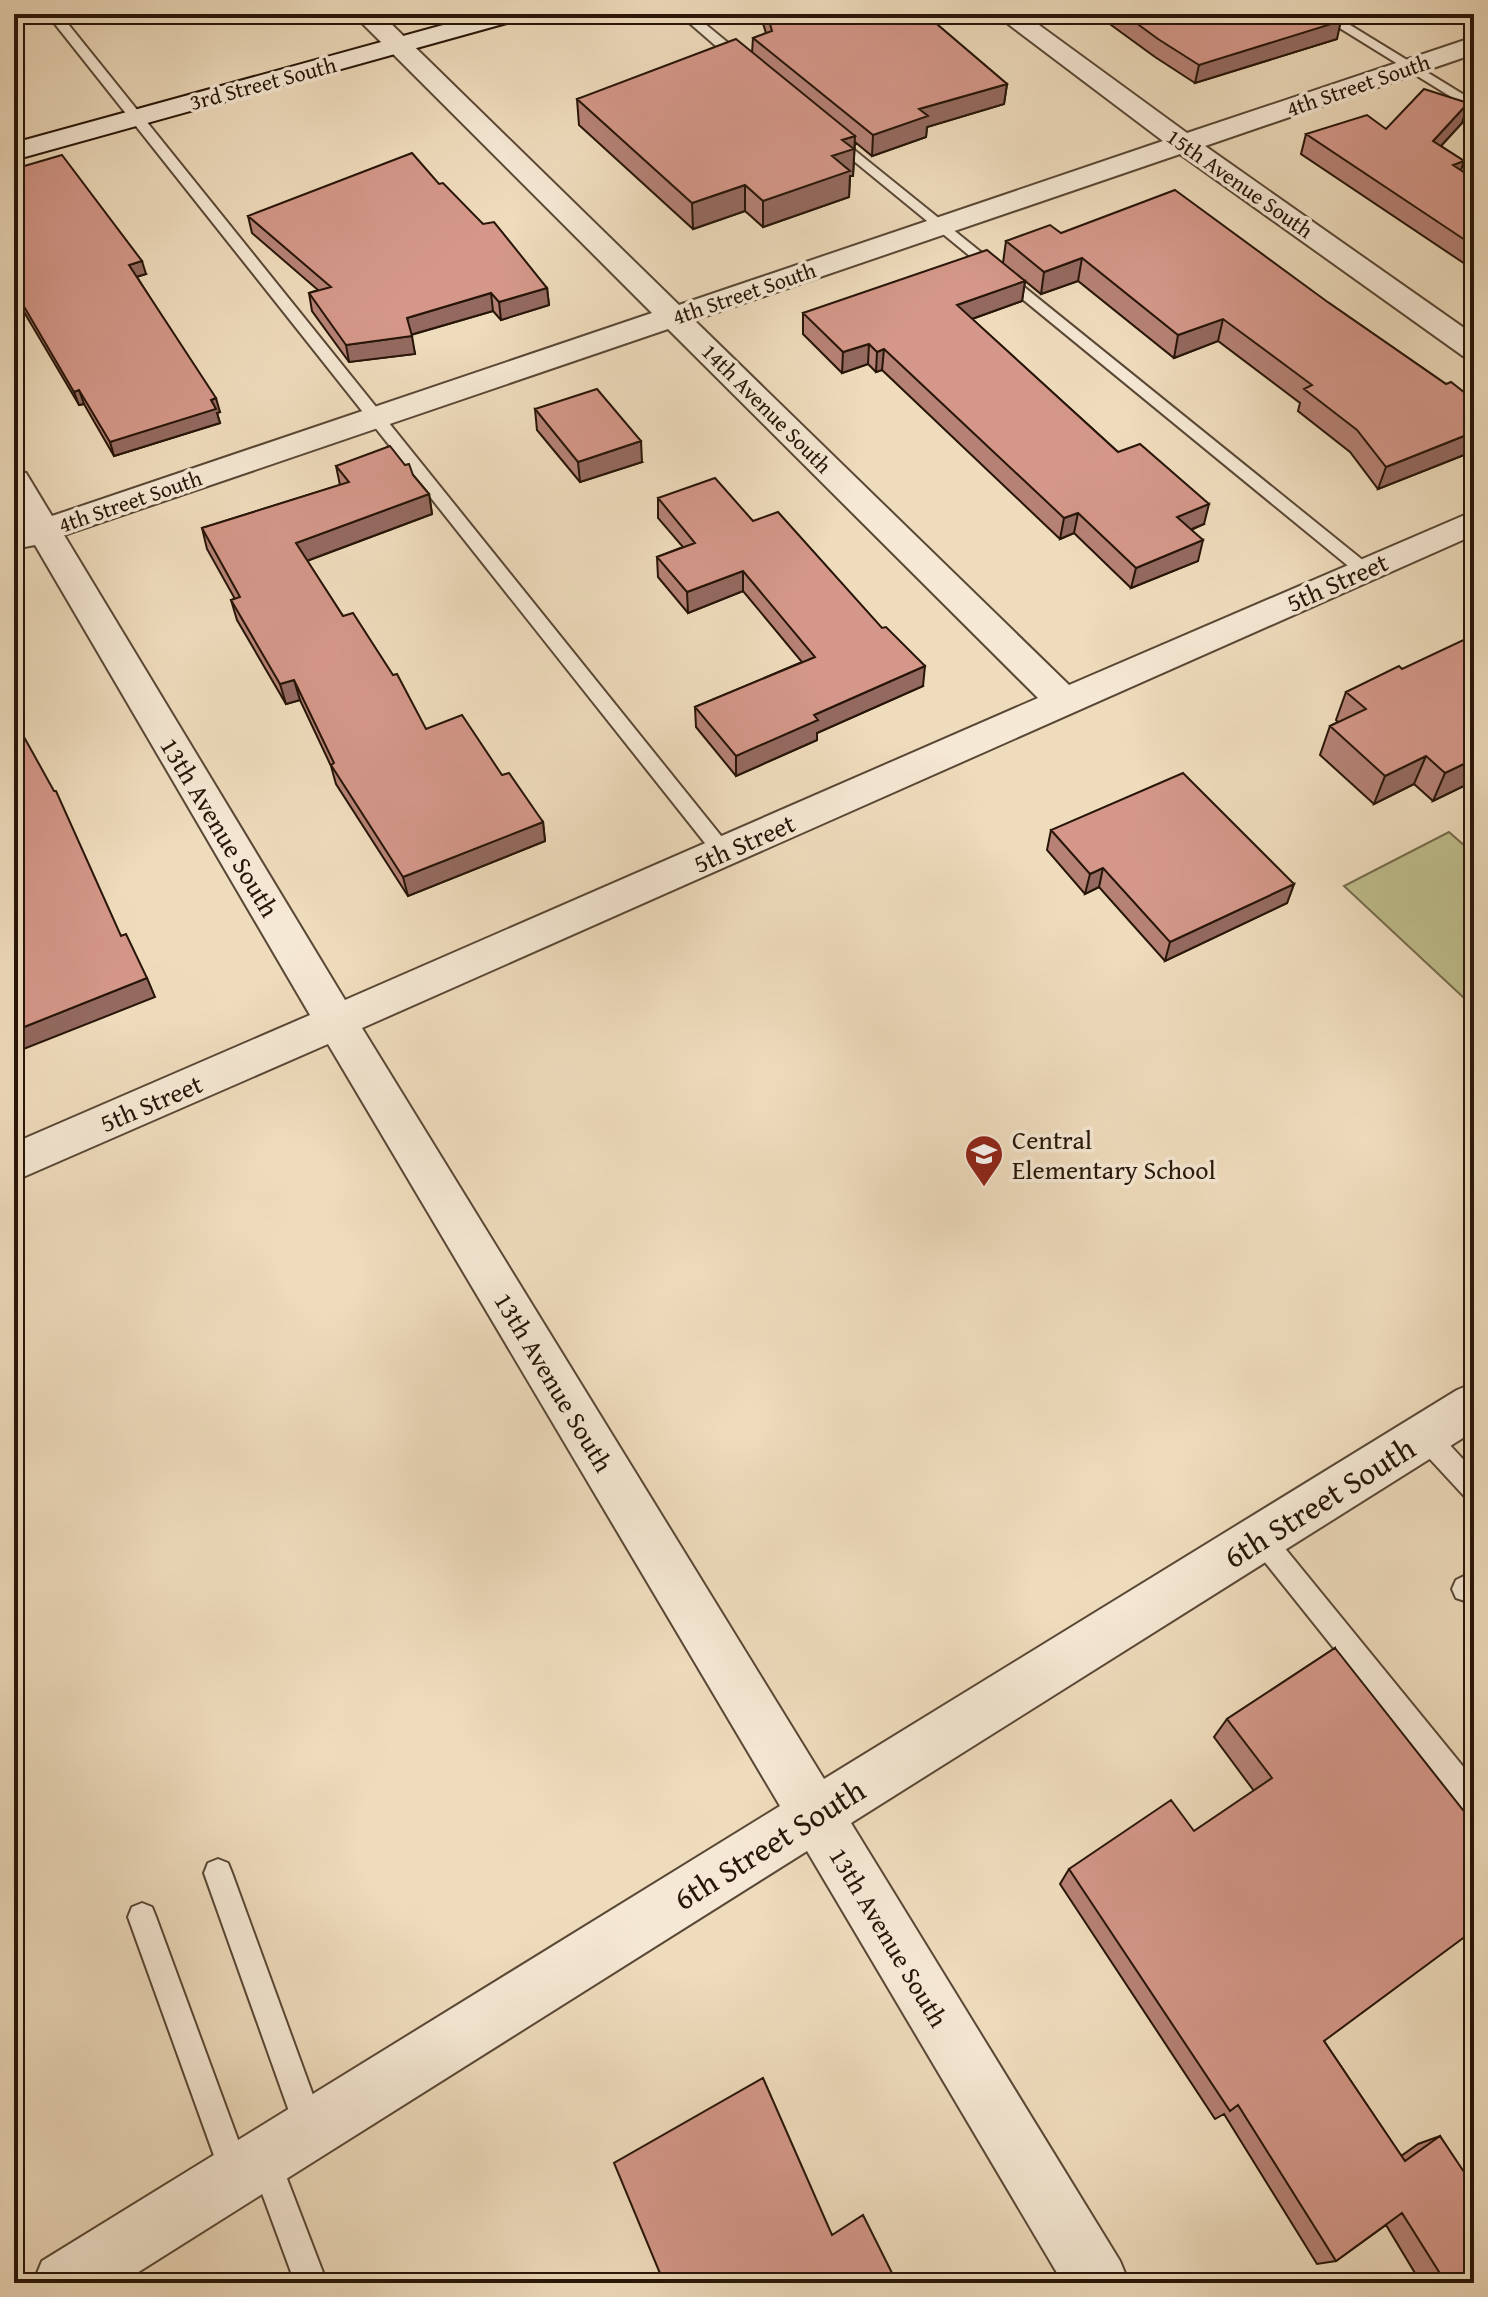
<svg xmlns="http://www.w3.org/2000/svg" width="1488" height="2297" viewBox="0 0 1488 2297" font-family="'Gentium Book Plus',serif">
<style>
.green{fill:#bfbf8d;stroke:#736a4a;stroke-width:2}
.lines{fill:none;stroke-linecap:round;stroke-linejoin:round}
.lane-casing{stroke:#594735;stroke-width:4}
.street-casing{stroke:#594735;stroke-width:4}
.secondary-casing{stroke:#271508;stroke-width:4}
.lane{fill:#f5e8d4;fill-rule:evenodd}
.street{fill:#f5e8d4;fill-rule:evenodd}
.secondary{fill:#f5e8d4;fill-rule:evenodd}
.wall{fill:#b68276;stroke:#271508;stroke-width:2}
.shaded-wall{fill:#946a60;stroke:#271508;stroke-width:2}
.building{fill:#d49789;stroke:#271508;stroke-width:2}
.labels{text-anchor:middle;dominant-baseline:central;stroke-width:7;stroke-linejoin:round;paint-order:stroke}
.far-street-label{font-size:22px;fill:#271508;stroke:#f5e8d4}
.street-label{font-size:26px;fill:#271508;stroke:#f5e8d4}
.poi-label{font-size:26px;fill:#271508;stroke:#f5e8d4;text-anchor:start}
.near-street-label{font-size:32px;fill:#271508;stroke:#f5e8d4}
</style>
<rect width="100%" height="100%" fill="#efdcbd"/>
<filter id="stains"><feTurbulence type="fractalNoise" baseFrequency=".0025" numOctaves="4"/><feColorMatrix values="0 0 0 0 .2 0 0 0 0 .09 0 0 0 0 .02 0 0 0 .5 -.17"/></filter>
<radialGradient id="worn" r=".72"><stop offset=".6" stop-color="#630" stop-opacity="0"/><stop offset="1" stop-color="#630" stop-opacity=".3"/></radialGradient>
<path class="green" d="M 1449,832 L 1474,854 L 1474,993 L 1464,998 L 1344,886 Z"/>
<g class="lines">
<defs>
<path id="lane" d="M 47,14 L 60,14 L 730,847 L 733,852 L 730,857 L 716,857 Z
M 679,14 L 693,14 L 749,60 L 749,66 L 739,66 Z
M 1317,14 L 1332,14 L 1474,101 L 1474,111 Z
M 832,132 L 1370,566 L 1373,570 L 1370,574 L 1358,574 L 827,139 L 825,136 Z
M 1425,1425 L 1434,1428 L 1474,1471 L 1474,1501 L 1465,1497 L 1416,1444 L 1413,1436 L 1416,1428 Z
M 1261,1526 L 1270,1530 L 1474,1780 L 1474,1815 L 1464,1811 L 1252,1546 L 1248,1538 L 1252,1530 Z
M 1474,1571 L 1474,1598 L 1465,1601 L 1456,1598 L 1452,1589 L 1456,1580 Z
M 218,1859 L 228,1863 L 232,1873 L 325,2128 L 321,2139 L 310,2143 L 299,2139 L 295,2128 L 204,1873 L 208,1863 Z
M 142,1903 L 152,1907 L 156,1917 L 251,2175 L 247,2186 L 236,2190 L 225,2186 L 221,2175 L 128,1917 L 132,1907 Z
M 265,2146 L 276,2150 L 327,2283 L 295,2283 L 250,2161 L 254,2150 Z"/>
<path id="street" d="M 353,14 L 381,14 L 679,305 L 1163,141 L 995,14 L 1024,14 L 1187,133 L 1474,37 L 1474,54 L 1205,146 L 1474,335 L 1474,358 L 1463,356 L 1180,154 L 694,320 L 1069,685 L 1474,511 L 1474,535 L 362,1028 L 824,1779 L 1457,1390 L 1474,1383 L 1474,1431 L 851,1823 L 1120,2261 L 1129,2283 L 1063,2283 L 807,1851 L 121,2283 L 33,2283 L 42,2261 L 780,1806 L 328,1044 L 14,1181 L 14,1143 L 310,1015 L 35,545 L 14,549 L 14,529 L 24,525 L 14,508 L 14,470 L 26,473 L 52,516 L 652,313 ZM 668,329 L 1038,698 L 345,1000 L 64,535 Z"/>
<path id="secondary" d="M 483,14 L 525,14 L 521,19 L 14,160 L 14,143 Z"/>
</defs>
<use href="#lane" class="lane-casing"/>
<use href="#street" class="street-casing"/>
<use href="#secondary" class="secondary-casing"/>
<use href="#lane" class="lane"/>
<use href="#street" class="street"/>
<use href="#secondary" class="secondary"/>
</g>
<path class="wall" d="M 84,14 L 123,14 L 92,22 Z
M 760,14 L 925,14 L 1007,84 L 1004,104 L 927,127 L 926,137 L 872,156 L 855,142 L 853,176 L 850,176 L 849,197 L 763,227 L 745,211 L 693,229 L 579,125 L 577,99 L 752,53 L 753,38 L 766,33 Z
M 1096,14 L 1336,14 L 1337,39 L 1195,83 L 1155,57 Z
M 1468,103 L 1462,123 L 1441,146 L 1464,161 L 1461,170 L 1474,178 L 1474,270 L 1301,154 L 1306,134 L 1386,129 Z
M 14,169 L 146,274 L 137,277 L 220,412 L 217,413 L 220,423 L 114,456 L 84,404 L 79,405 L 24,312 L 14,315 Z
M 439,184 L 483,224 L 547,288 L 549,305 L 501,320 L 493,311 L 411,335 L 415,354 L 349,362 L 312,311 L 309,293 L 318,290 L 252,233 L 248,216 Z
M 1061,233 L 1329,303 L 1446,384 L 1474,400 L 1474,451 L 1378,489 L 1350,452 L 1298,411 L 1300,403 L 1218,341 L 1174,358 L 1078,281 L 1041,294 L 1025,281 L 1022,301 L 972,319 L 1118,452 L 1204,524 L 1191,530 L 1198,561 L 1131,588 L 1074,533 L 1060,539 L 882,370 L 876,372 L 868,364 L 842,373 L 803,334 L 803,313 L 1003,263 L 1006,241 Z
M 535,409 L 642,462 L 580,482 L 537,430 Z
M 336,466 L 413,475 L 429,494 L 432,514 L 307,561 L 343,616 L 426,729 L 502,775 L 543,822 L 545,841 L 408,896 L 336,784 L 331,766 L 300,700 L 286,704 L 237,620 L 231,600 L 235,599 L 207,549 L 202,528 L 340,485 Z
M 658,498 L 753,521 L 923,686 L 817,733 L 817,740 L 736,776 L 696,727 L 695,707 L 802,662 L 743,591 L 688,613 L 658,577 L 657,557 L 683,547 L 658,518 Z
M 1402,669 L 1474,781 L 1433,801 L 1414,784 L 1374,804 L 1320,755 L 1330,726 L 1338,722 L 1336,720 L 1346,692 Z
M 1051,830 L 1294,884 L 1287,903 L 1165,961 L 1099,887 L 1085,894 L 1047,850 Z
M 1335,1648 L 1324,2041 L 1401,2156 L 1418,2144 L 1440,2136 L 1474,2283 L 1421,2283 L 1386,2225 L 1336,2261 L 1317,2264 L 1224,2114 L 1215,2119 L 1060,1884 L 1069,1869 L 1194,1831 L 1254,1791 L 1214,1737 L 1227,1719 Z"/>
<path class="shaded-wall" d="M 89,14 L 123,14 L 92,22 Z
M 1331,14 L 1336,14 L 1334,23 L 1341,21 L 1337,39 L 1195,83 L 1199,65 Z
M 1007,84 L 1004,104 L 927,127 L 926,137 L 872,156 L 873,135 L 919,109 Z
M 1468,103 L 1462,123 L 1427,161 L 1433,141 Z
M 855,136 L 853,176 L 850,176 L 849,197 L 763,227 L 763,201 L 832,156 L 842,140 Z
M 1464,161 L 1457,181 L 1453,165 Z
M 745,185 L 745,211 L 693,229 L 692,203 Z
M 1082,258 L 1078,281 L 1041,294 L 1044,272 Z
M 142,261 L 146,274 L 132,278 L 129,265 Z
M 1025,281 L 1022,301 L 955,325 L 957,305 Z
M 547,288 L 549,305 L 501,320 L 499,302 Z
M 491,293 L 493,311 L 410,335 L 407,318 Z
M 19,298 L 24,312 L 14,315 L 14,300 Z
M 1223,319 L 1218,341 L 1174,358 L 1178,335 Z
M 412,336 L 415,354 L 349,362 L 346,345 Z
M 869,344 L 868,364 L 842,373 L 843,352 Z
M 884,349 L 882,370 L 876,372 L 877,352 Z
M 79,390 L 84,404 L 79,405 L 74,392 Z
M 216,398 L 220,412 L 217,413 L 220,423 L 114,456 L 110,442 Z
M 1474,432 L 1474,451 L 1378,489 L 1386,467 Z
M 641,441 L 642,462 L 580,482 L 578,462 Z
M 429,494 L 432,514 L 301,563 L 296,543 Z
M 1209,504 L 1204,524 L 1172,537 L 1177,517 Z
M 1078,513 L 1074,533 L 1060,539 L 1064,518 Z
M 1203,540 L 1198,561 L 1131,588 L 1136,568 Z
M 743,571 L 743,591 L 688,613 L 687,592 Z
M 925,666 L 923,686 L 817,733 L 817,740 L 736,776 L 736,756 L 814,715 Z
M 294,680 L 300,700 L 286,704 L 280,684 Z
M 14,710 L 18,720 L 14,721 Z
M 1426,756 L 1414,784 L 1374,804 L 1385,776 Z
M 1474,759 L 1474,781 L 1433,801 L 1445,773 Z
M 543,822 L 545,841 L 408,896 L 403,877 Z
M 1103,868 L 1099,887 L 1085,894 L 1090,874 Z
M 1294,884 L 1287,903 L 1165,961 L 1170,942 Z
M 147,978 L 155,997 L 21,1050 L 14,1037 L 14,1031 Z"/>
<path class="building" d="M 767,14 L 925,14 L 1007,84 L 919,109 L 928,116 L 873,135 L 753,38 L 772,31 Z
M 1124,14 L 1332,14 L 1331,14 L 1341,21 L 1199,65 L 1158,39 Z
M 736,39 L 855,136 L 842,140 L 854,149 L 832,156 L 850,171 L 763,201 L 745,185 L 692,203 L 577,99 Z
M 1424,89 L 1468,103 L 1433,141 L 1464,161 L 1453,165 L 1474,179 L 1474,246 L 1306,134 L 1367,115 L 1386,129 Z
M 412,153 L 439,184 L 443,183 L 483,224 L 494,222 L 547,288 L 499,302 L 491,293 L 407,318 L 412,336 L 346,345 L 309,293 L 331,287 L 248,216 Z
M 62,155 L 142,261 L 129,265 L 216,398 L 211,400 L 216,409 L 110,442 L 79,390 L 74,392 L 19,298 L 14,300 L 14,169 Z
M 1175,190 L 1329,303 L 1446,384 L 1451,382 L 1474,400 L 1474,432 L 1386,467 L 1357,430 L 1304,389 L 1312,385 L 1223,319 L 1178,335 L 1082,258 L 1044,272 L 1006,241 L 1050,225 L 1061,233 Z
M 987,250 L 1025,281 L 957,305 L 1118,452 L 1140,444 L 1209,504 L 1177,517 L 1203,540 L 1136,568 L 1078,513 L 1064,518 L 884,349 L 877,352 L 869,344 L 843,352 L 803,313 Z
M 597,389 L 641,441 L 578,462 L 535,409 Z
M 390,446 L 405,465 L 409,464 L 413,475 L 429,494 L 296,543 L 343,616 L 353,613 L 393,675 L 397,674 L 426,729 L 462,715 L 502,775 L 509,773 L 543,822 L 403,877 L 331,765 L 334,763 L 294,680 L 280,684 L 231,600 L 240,597 L 202,528 L 349,482 L 336,466 Z
M 715,478 L 753,521 L 778,512 L 882,628 L 886,627 L 925,666 L 814,715 L 818,720 L 736,756 L 695,707 L 815,657 L 743,571 L 687,592 L 657,557 L 695,543 L 658,498 Z
M 1474,635 L 1474,759 L 1445,773 L 1426,756 L 1385,776 L 1330,726 L 1366,709 L 1346,692 L 1399,666 L 1402,669 Z
M 14,719 L 54,791 L 56,791 L 121,936 L 126,934 L 147,978 L 14,1031 Z
M 1183,773 L 1294,884 L 1170,942 L 1103,868 L 1090,874 L 1051,830 Z
M 1335,1648 L 1474,1824 L 1474,1930 L 1324,2041 L 1405,2161 L 1440,2136 L 1474,2187 L 1474,2283 L 1446,2283 L 1402,2213 L 1336,2261 L 1238,2105 L 1230,2111 L 1069,1869 L 1171,1800 L 1194,1831 L 1272,1778 L 1227,1719 Z
M 763,2078 L 832,2235 L 863,2215 L 897,2283 L 664,2283 L 614,2163 Z"/>
<defs>
<symbol id="school-pin" viewBox="-11 -11 22 30"><path d="M0 17L-7.5 6A9.5 9.5 0 1 1 7.5 6Z" fill="#8f2418" stroke="#f5e8d4"/><path d="M0-5L7-2L0 1L-7-2ZM-4 1L0 2.5L4 1V4Q0 6-4 4Z" fill="#fff"/></symbol>
</defs>
<g fill-rule="evenodd">
<use href="#school-pin" x="962" y="1132" width="44" height="60"/>
</g>
<g class="labels">
<g class="far-street-label">
<text transform="translate(263 83) rotate(-15)">3rd Street South</text>
<text transform="translate(1358 85) rotate(-19)">4th Street South</text>
<text transform="translate(1240 183) rotate(35)">15th Avenue South</text>
<text transform="translate(744 293) rotate(-19)">4th Street South</text>
<text transform="translate(767 408) rotate(45)">14th Avenue South</text>
<text transform="translate(130 501) rotate(-19)">4th Street South</text>
</g>
<g class="street-label">
<text transform="translate(1337 582) rotate(-24)">5th Street</text>
<text transform="translate(220 827) rotate(59)">13th Avenue South</text>
<text transform="translate(744 843) rotate(-24)">5th Street</text>
<text transform="translate(151 1103) rotate(-23)">5th Street</text>
<text transform="translate(554 1382) rotate(59)">13th Avenue South</text>
<text transform="translate(889 1937) rotate(59)">13th Avenue South</text>
</g>
<g class="poi-label">
<text x="1012" y="1139">Central<tspan x="1012" dy="30">Elementary School</tspan></text>
</g>
<g class="near-street-label">
<text transform="translate(1319 1502) rotate(-32)">6th Street South</text>
<text transform="translate(769 1844) rotate(-32)">6th Street South</text>
</g>
</g>
<rect width="1488" height="2297" fill="none" stroke="#efdcbd" stroke-width="48"/>
<rect x="16" y="16" width="1456" height="2265" fill="none" stroke="#271508" stroke-width="4"/>
<rect x="24" y="24" width="1440" height="2249" fill="none" stroke="#271508" stroke-width="2"/>
<rect width="100%" height="100%" filter="url(#stains)"/>
<rect width="100%" height="100%" fill="url(#worn)"/>
</svg>
